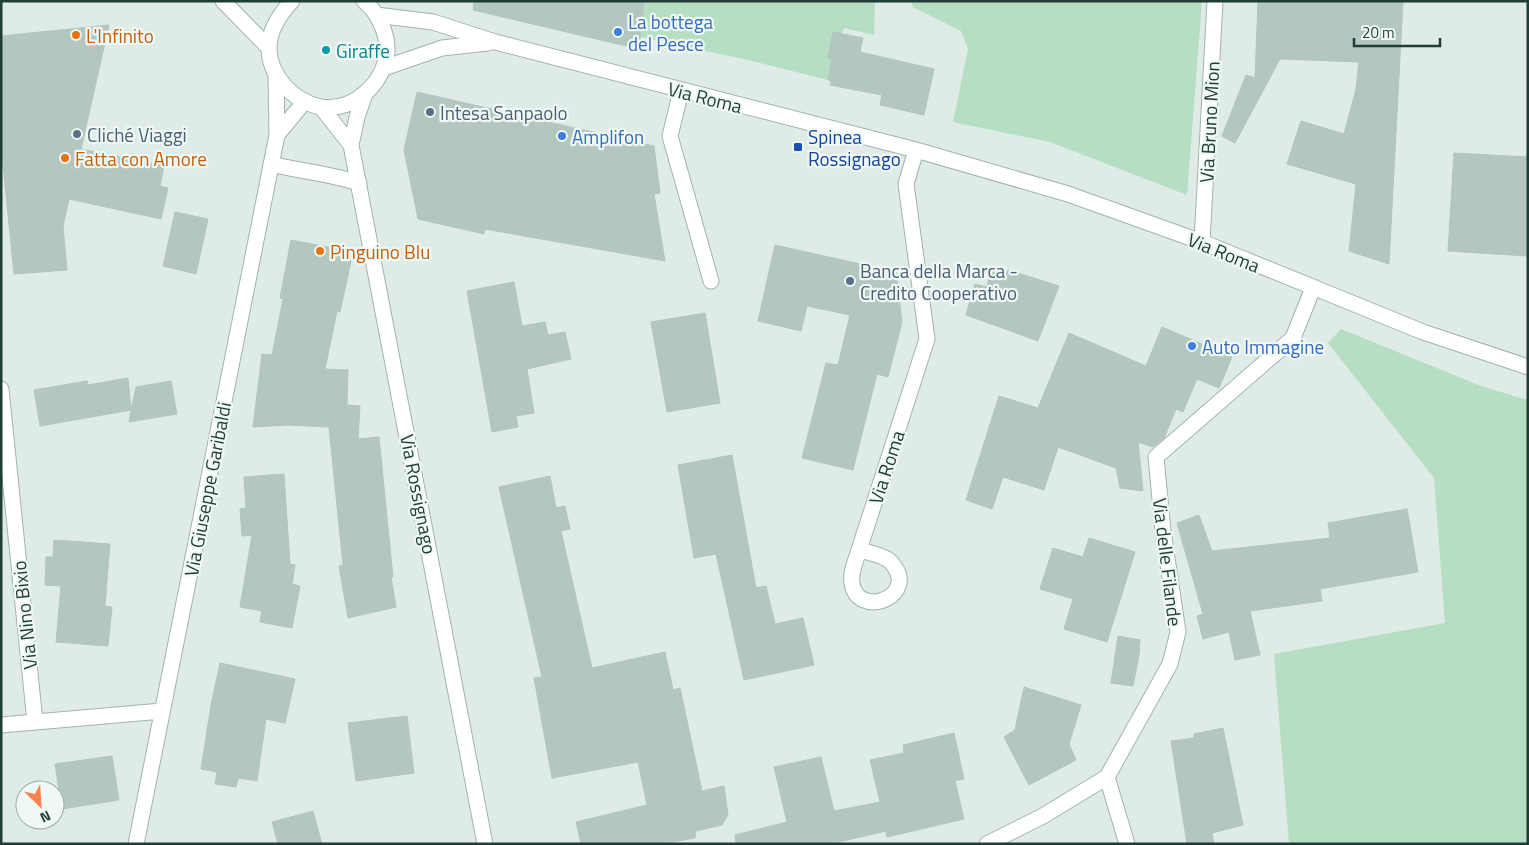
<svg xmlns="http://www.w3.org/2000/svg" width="1529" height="845" viewBox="0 0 1529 845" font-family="'Titillium Web',sans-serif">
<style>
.green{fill:#b6dec3}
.building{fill:#b4c6c0;stroke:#b1c5be}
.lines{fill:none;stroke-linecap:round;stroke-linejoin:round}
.minor-casing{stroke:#a2b3ae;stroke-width:17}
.minor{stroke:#fff;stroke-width:15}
.shop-dot{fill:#3f7fe0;stroke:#eff8f4;stroke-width:2}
.food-dot{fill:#e8710a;stroke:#eff8f4;stroke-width:2}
.culture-dot{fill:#0f9aa8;stroke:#eff8f4;stroke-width:2}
.service-dot{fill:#5c6f8a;stroke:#eff8f4;stroke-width:2}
.transit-dot{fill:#1a4fb4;stroke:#eff8f4;stroke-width:2}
.labels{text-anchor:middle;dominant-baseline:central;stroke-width:4.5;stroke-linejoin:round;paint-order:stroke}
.shop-label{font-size:19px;fill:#366cbe;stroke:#eff8f4;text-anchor:start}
.food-label{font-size:19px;fill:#c56008;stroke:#eff8f4;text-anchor:start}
.culture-label{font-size:19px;fill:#0d838f;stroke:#eff8f4;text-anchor:start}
.street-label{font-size:19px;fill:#1f3c36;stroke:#eff8f4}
.service-label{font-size:19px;fill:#4e5e75;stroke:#eff8f4;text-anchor:start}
.transit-label{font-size:19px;fill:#164399;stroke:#eff8f4;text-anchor:start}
</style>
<rect width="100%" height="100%" fill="#dfebe6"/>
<path class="green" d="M 644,1 L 875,1 L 874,35 L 844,28 L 842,34 L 833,32 L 828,58 L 832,59 L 828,80 L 748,60 L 641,37 Z
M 911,1 L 1202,1 L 1187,195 L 1050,142 L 953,122 L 968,49 L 961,31 L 913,7 Z
M 1341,329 L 1481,386 L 1528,400 L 1528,844 L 1289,844 L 1274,654 L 1445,623 L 1434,478 L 1328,343 Z"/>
<path class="building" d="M 474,1 L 644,1 L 639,49 L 473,10 Z
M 1258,1 L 1403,1 L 1389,264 L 1349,251 L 1356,184 L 1287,164 L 1301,121 L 1344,134 L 1356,89 L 1359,62 L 1280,59 L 1235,143 L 1222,136 L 1246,75 L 1255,78 Z
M 109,25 L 81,149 L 164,166 L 160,186 L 168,188 L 161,219 L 69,199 L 63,226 L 67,270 L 14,274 L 1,145 L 1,36 Z
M 833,32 L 863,38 L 860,52 L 934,69 L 924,115 L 880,105 L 882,95 L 830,85 L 831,81 L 828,80 L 832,59 L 828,58 Z
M 417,92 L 654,146 L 660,193 L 654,194 L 665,261 L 485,229 L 484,234 L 418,219 L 404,150 Z
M 1454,153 L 1528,157 L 1528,256 L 1448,251 Z
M 175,212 L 208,219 L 196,274 L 163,266 Z
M 291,240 L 353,252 L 340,312 L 337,311 L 325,369 L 348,370 L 347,405 L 360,406 L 358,439 L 379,437 L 393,577 L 391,577 L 396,607 L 348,618 L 339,566 L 343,565 L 329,427 L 288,425 L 253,427 L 262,354 L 272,355 L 283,299 L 280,298 Z
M 775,245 L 896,272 L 902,322 L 888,377 L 877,374 L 853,470 L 802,458 L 826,363 L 838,365 L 850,315 L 807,306 L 801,331 L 758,321 Z
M 991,270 L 1006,274 L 1008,270 L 1059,286 L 1038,341 L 966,315 L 975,284 L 987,287 Z
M 514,282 L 522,326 L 545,322 L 548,335 L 565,332 L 571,359 L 527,369 L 534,413 L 516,416 L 518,427 L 492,432 L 467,291 Z
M 705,313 L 720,403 L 667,412 L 651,322 Z
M 1162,327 L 1232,357 L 1219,388 L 1197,379 L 1183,412 L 1176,409 L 1164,438 L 1153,447 L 1138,442 L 1143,491 L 1120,488 L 1116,468 L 1058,447 L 1044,490 L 1003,477 L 992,509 L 966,500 L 999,396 L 1038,408 L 1069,333 L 1146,366 Z
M 128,378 L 131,410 L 136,387 L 171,381 L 177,414 L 129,422 L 131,410 L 40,426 L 34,390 L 87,381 L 88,385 Z
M 732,455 L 756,588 L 766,586 L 775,624 L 803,618 L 814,665 L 744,680 L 716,554 L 694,558 L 678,465 Z
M 284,474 L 290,564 L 295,565 L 292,584 L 300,586 L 292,628 L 260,622 L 262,611 L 240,607 L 252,535 L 242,536 L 240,509 L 246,508 L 244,477 Z
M 550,476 L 556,508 L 565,506 L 570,529 L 561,531 L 592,668 L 665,652 L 673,690 L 680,688 L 702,791 L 724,786 L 728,815 L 722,825 L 696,831 L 695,838 L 660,844 L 581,844 L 576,822 L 647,805 L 638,762 L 552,778 L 534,678 L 542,677 L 499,487 Z
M 1407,509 L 1418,572 L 1320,589 L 1322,601 L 1250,611 L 1260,655 L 1235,660 L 1229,632 L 1203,639 L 1197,616 L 1203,614 L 1177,523 L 1199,515 L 1212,551 L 1330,538 L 1328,523 Z
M 1089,538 L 1135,552 L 1107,642 L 1064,629 L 1073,599 L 1040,589 L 1053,548 L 1083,557 Z
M 54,540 L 110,544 L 105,606 L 112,607 L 108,646 L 56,642 L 61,586 L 45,585 L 46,557 L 53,557 Z
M 1118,636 L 1140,640 L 1139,655 L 1133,686 L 1111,683 Z
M 220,663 L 295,679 L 285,723 L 266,719 L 257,781 L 238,778 L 236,787 L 215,784 L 217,772 L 201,769 L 211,705 Z
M 1024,687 L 1081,705 L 1069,744 L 1076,760 L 1029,785 L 1004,737 L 1015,730 Z
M 407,716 L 414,773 L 356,781 L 348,723 Z
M 1223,728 L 1243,825 L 1212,833 L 1214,844 L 1187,844 L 1171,741 L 1194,738 L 1194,734 Z
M 954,733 L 964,779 L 955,781 L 964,819 L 887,837 L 886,831 L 830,844 L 736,844 L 735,835 L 787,822 L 774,767 L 821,757 L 834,811 L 880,802 L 870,760 L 904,753 L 903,745 Z
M 112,756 L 119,800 L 62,809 L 55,764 Z
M 313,811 L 322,844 L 278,844 L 272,822 Z"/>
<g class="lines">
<defs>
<path id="minor" d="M 223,1 L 269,48
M 292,1 C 280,14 269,30 269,48 C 269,76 294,102 321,107 C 354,112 384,83 387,52 C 388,34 378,12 364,1
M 376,15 L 433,22 L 495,42 L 916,150 L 1068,194 L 1202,242 L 1423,332 L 1528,367
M 384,68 L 442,48 L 488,43
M 681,91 L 670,136 L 711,281
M 365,94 L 357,117 L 351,145 L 485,844
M 321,107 L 351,145
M 277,135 L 305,101
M 271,164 C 300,171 330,174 359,183
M 1202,242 L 1215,1
M 1,389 L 35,722
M 859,550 C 868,552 877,554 885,558 C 890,560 893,564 896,569 C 913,599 857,618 852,583 C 850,573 856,560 859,550 L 927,339 L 906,184 L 916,150
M 1,725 L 162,711
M 1107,777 L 1127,844
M 136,844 L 277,135 L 276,76
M 987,844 L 1043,816 L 1107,777 L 1170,664 L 1178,632 L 1163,531 L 1156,457 L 1293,338 L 1313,288"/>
</defs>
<use href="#minor" class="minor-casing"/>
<use href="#minor" class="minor"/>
</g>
<g class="shop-dot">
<circle cx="618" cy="32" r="5"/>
<circle cx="562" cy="136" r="5"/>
<circle cx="1192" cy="346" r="5"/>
</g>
<g class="food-dot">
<circle cx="76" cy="35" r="5"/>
<circle cx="65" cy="158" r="5"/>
<circle cx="320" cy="251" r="5"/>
</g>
<circle class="culture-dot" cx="326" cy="50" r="5"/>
<g class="service-dot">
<circle cx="430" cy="112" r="5"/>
<circle cx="77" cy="134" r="5"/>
<circle cx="850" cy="281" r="5"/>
</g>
<rect class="transit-dot" x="793" y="142" width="10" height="10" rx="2.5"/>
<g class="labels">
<g class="shop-label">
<text x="628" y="21">La bottega<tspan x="628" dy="22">del Pesce</tspan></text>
<text x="572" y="136">Amplifon</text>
<text x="1202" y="346">Auto Immagine</text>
</g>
<g class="food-label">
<text x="86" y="35">L'Infinito</text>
<text x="75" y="158">Fatta con Amore</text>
<text x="330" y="251">Pinguino Blu</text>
</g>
<g class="culture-label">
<text x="336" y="50">Giraffe</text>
</g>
<g class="street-label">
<text transform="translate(705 97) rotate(14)">Via Roma</text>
<text transform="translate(1209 122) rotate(-87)">Via Bruno Mion</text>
<text transform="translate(1224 252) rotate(22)">Via Roma</text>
<text transform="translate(886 467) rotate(-72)">Via Roma</text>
<text transform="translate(207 489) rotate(-79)">Via Giuseppe Garibaldi</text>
<text transform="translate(419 494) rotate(79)">Via Rossignago</text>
<text transform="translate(1168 562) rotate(83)">Via delle Filande</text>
<text transform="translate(24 615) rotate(-96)">Via Nino Bixio</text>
</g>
<g class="service-label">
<text x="440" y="112">Intesa Sanpaolo</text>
<text x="87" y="134">Cliché Viaggi</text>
<text x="860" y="270">Banca della Marca -<tspan x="860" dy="22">Credito Cooperativo</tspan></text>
</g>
<g class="transit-label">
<text x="808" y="136">Spinea<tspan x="808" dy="22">Rossignago</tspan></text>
</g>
</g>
<rect width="1529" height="845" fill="none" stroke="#1f3c36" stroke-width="5"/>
<g transform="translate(40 805) rotate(155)"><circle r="24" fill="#eff8f4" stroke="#9cada8"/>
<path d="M0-4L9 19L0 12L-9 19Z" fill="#fc814c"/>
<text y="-8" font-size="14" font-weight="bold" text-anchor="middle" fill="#1f3c36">N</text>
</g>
<path d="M1354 38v8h86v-8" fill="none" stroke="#1f3c36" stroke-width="2.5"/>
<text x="1362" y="38" font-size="15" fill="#1f3c36" stroke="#eff8f4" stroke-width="4" paint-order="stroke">20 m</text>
</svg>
